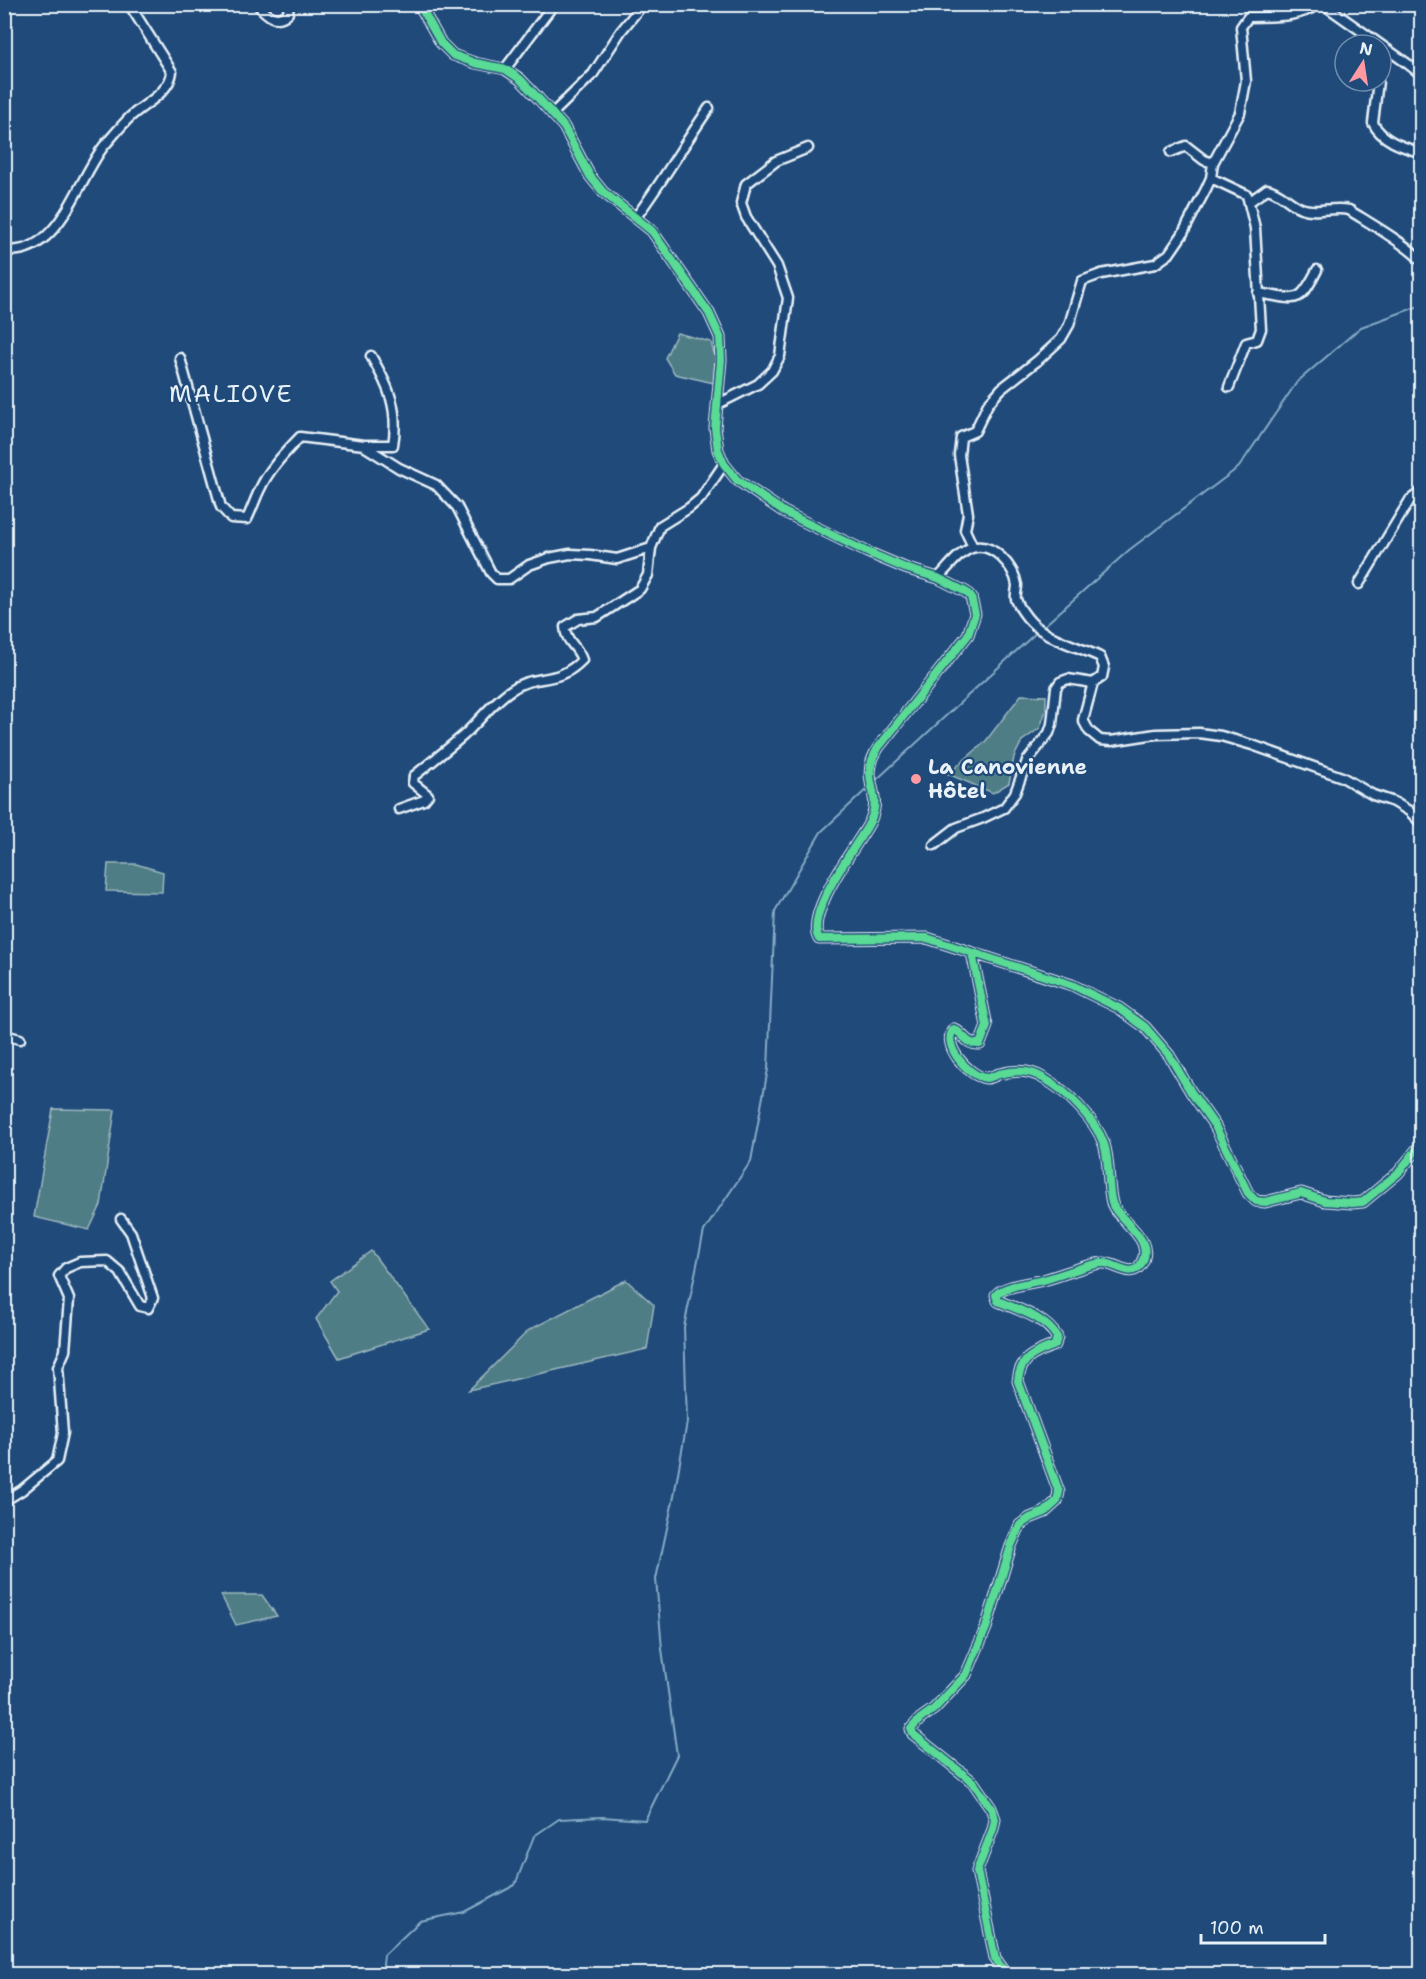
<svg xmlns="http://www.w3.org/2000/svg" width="1426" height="1979" viewBox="0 0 1426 1979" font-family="'Shantell Sans',sans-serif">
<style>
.green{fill:#4f7d86;stroke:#9cb7bf;stroke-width:1.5}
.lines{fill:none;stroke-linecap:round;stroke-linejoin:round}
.stream{stroke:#87aac5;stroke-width:2}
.minor-casing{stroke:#e8f1f8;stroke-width:13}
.minor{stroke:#1f4a7a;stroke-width:8}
.cycleway-casing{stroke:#1f4a7a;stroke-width:11}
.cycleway{stroke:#5adb95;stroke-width:8}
.poi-dot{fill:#ff9aa2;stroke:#1f4a7a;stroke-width:2}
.labels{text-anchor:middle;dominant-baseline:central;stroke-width:4.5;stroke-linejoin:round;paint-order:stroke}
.poi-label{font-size:21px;font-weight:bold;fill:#e8f1f8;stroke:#1f4a7a;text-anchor:start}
.quarter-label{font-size:24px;letter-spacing:1.5px;fill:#e8f1f8;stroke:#1f4a7a}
</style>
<rect width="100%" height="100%" fill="#1f4a7a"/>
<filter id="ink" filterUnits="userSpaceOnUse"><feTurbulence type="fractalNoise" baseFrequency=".0167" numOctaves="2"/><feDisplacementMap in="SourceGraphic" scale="12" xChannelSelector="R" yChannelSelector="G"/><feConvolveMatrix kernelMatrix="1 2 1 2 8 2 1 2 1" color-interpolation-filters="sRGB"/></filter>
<g filter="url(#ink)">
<path class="green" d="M 677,333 L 711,342 L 715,357 L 714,383 L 675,374 L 665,358 Z
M 1021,695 L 1046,696 L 1046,710 L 1040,728 L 1022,741 L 1014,757 L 1009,783 L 993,793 L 948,774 L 985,742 Z
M 108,864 L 136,864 L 163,872 L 162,892 L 106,891 Z
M 53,1109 L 115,1110 L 101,1205 L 89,1230 L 34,1217 Z
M 371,1251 L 429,1329 L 339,1358 L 316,1319 L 337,1291 L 330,1281 Z
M 626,1280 L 654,1305 L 647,1349 L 469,1390 L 529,1330 Z
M 221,1595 L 262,1595 L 277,1616 L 236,1625 Z"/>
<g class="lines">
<path class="stream" d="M 1045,625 L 1129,550 L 1239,467 L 1297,382 L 1361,327 L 1422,305
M 873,783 L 1038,631
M 382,1974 L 384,1955 L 420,1921 L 464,1912 L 515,1885 L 534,1836 L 559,1819 L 602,1817 L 645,1820 L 677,1755 L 662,1649 L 656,1579 L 674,1496 L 687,1422 L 684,1327 L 704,1231 L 751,1161 L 768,1069 L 775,911 L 821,832 L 869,787"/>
<defs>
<path id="minor" d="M 257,4 C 267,15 276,24 288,13 L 289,4
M 419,4 L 441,43 L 453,55 L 475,63 L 505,69 L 520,79 L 538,98 L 564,127 L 590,176 L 603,192 L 652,231 L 709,313 L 720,337 L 721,360 L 715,428 L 718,450 L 724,464 L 737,480 L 784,512 L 867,552 L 905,568 L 938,578 L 966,592 L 971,597 L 975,614 L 968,635 L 878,748 C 876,752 873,757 872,761 C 864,787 885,797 867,827 C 854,849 804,915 819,939 L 927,938 L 1072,985 L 1119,1008 L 1145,1027 L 1169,1055 L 1191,1092 L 1215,1126 L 1248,1193 L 1256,1201 L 1265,1202 L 1301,1193 L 1325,1201 L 1352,1203 L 1363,1202 L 1398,1173 L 1422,1143
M 1323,4 L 1408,64 L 1422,75
M 505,69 L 554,4
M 1378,81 L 1373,123 C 1382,141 1403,147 1422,153
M 552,114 L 593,74 L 621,31 L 643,4
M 1171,152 L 1186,146 L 1204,160 L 1213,163
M 1211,178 L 1247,195 L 1255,228 L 1261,329 L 1257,340 L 1246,343 L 1229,387
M 1249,202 L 1267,189 C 1280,191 1289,204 1301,208 C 1317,214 1333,206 1349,210 C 1366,221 1412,247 1422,262
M 636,217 C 662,182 684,144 709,108
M 4,250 C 59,258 77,180 104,146 C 112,137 120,127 129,118 C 143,104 169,94 172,72 L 129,4
M 1258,293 C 1297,299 1298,307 1317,270
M 180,358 L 221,507 L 231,518 L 247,519 C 252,509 255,499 260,489 C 269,469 285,453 300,437 L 364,445 L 393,445 C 399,409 389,387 371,356
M 718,404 L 758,384 L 772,371 L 780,356 L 788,298 L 777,266 L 746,217 L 741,203 L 746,184 L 776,161 L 808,148
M 364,446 L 399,468 L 436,485 L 457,507 L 491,573 L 497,579 L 509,579 L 529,565 L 549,558 L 570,554 L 590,555 L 617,559 L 651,548
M 973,547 L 965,530 L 968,514 L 959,455 L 961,437 L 975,431 L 988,404 L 1001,389 L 1037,361 L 1061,339 L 1069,325 L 1082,281 L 1101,274 L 1155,264 L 1169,254 L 1182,235 L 1206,189 L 1211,178 L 1213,163 L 1240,113 L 1246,81 L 1241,27 L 1248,17 C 1275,16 1295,19 1319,4
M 1359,584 L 1410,500 L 1422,491
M 1093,683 L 1083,720 L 1089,731 L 1100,740 L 1111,741 L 1156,734 L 1199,733 L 1221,736 L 1252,745 L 1342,777 L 1373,795 L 1394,802 L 1409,811 L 1422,824
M 399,809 L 424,800 L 428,795 L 413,783 L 414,776 C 430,763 448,749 464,735 C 479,721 494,701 511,690 C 534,673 557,686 582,660 C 577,645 566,643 565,627 L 578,619 L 597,617 L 640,589 L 648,575 L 651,548 L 660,526 L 689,508 L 701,498 L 724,464
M 934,845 L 956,828 L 983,818 L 1004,808 L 1015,793 L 1027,761 L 1049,733 L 1052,724 L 1056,688 L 1060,682 L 1068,679 L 1093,683 L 1102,677 L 1104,667 L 1100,657 C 1078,646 1049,640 1031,622 C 1026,617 1018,606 1016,599 C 1015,595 1017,590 1017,585 C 1014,567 993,541 972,548 C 959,552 947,569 938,578
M 972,953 L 987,1026 L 980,1044 C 966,1045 965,1035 954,1029 C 940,1044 969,1077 986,1078 C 991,1078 995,1075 999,1074 C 1014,1070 1030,1070 1043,1078 C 1066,1090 1095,1119 1104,1144 C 1110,1162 1107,1184 1112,1203 C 1117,1220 1157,1239 1141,1264 C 1132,1279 1117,1264 1104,1263 C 1093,1262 1057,1277 1043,1280 C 1032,1283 1002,1286 996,1295 L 998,1301 C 1019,1310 1045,1317 1057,1337 L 1055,1345 C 1035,1353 1020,1357 1018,1381 L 1059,1492 L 1057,1501 L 1045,1512 L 1030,1518 L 1020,1525 L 1011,1546 L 986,1628 L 966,1675 L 934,1709 L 920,1719 L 911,1729 L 913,1734 L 973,1782 L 991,1808 L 995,1819 L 993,1829 L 977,1871 L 995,1958 L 1006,1974
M 4,1035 L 20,1039
M 4,1501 L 22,1490 L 57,1461 L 63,1433 L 58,1367 L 65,1351 L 69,1299 L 59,1276 L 66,1268 L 80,1262 L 107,1261 L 120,1272 L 140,1306 L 148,1308 L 153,1298 L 131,1233 L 121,1219"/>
</defs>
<use href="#minor" class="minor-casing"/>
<use href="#minor" class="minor"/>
<defs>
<path id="cycleway" d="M 419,4 L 441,43 L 453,55 L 475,63 L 505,69 L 520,79 L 538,98 L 564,127 L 590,176 L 603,192 L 652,231 L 709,313 L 720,337 L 721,360 L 715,428 L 718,450 L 724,464 L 737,480 L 784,512 L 867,552 L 905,568 L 938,578 L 966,592 L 971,597 L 975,614 L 968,635 L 878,748 C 876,752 873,757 872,761 C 864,787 885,797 867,827 C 854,849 804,915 819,939 L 927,938 L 1072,985 L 1119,1008 L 1145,1027 L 1169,1055 L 1191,1092 L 1215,1126 L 1248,1193 L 1256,1201 L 1265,1202 L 1301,1193 L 1325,1201 L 1352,1203 L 1363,1202 L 1398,1173 L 1422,1143
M 972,953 L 987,1026 L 980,1044 C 966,1045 965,1035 954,1029 C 940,1044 969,1077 986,1078 C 991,1078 995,1075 999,1074 C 1014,1070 1030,1070 1043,1078 C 1066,1090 1095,1119 1104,1144 C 1110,1162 1107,1184 1112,1203 C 1117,1220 1157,1239 1141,1264 C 1132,1279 1117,1264 1104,1263 C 1093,1262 1057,1277 1043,1280 C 1032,1283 1002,1286 996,1295 L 998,1301 C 1019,1310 1045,1317 1057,1337 L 1055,1345 C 1035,1353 1020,1357 1018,1381 L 1059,1492 L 1057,1501 L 1045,1512 L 1030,1518 L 1020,1525 L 1011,1546 L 986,1628 L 966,1675 L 934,1709 L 920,1719 L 911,1729 L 913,1734 L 973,1782 L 991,1808 L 995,1819 L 993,1829 L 977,1871 L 995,1958 L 1006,1974"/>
</defs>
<use href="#cycleway" class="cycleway-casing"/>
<use href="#cycleway" class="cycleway"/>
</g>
</g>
<circle class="poi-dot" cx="916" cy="779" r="6"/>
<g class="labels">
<g class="poi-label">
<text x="928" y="767">La Canovienne<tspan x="928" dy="24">Hôtel</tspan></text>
</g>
<g class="quarter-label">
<text x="231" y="394">MALIOVE</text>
</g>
</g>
<rect width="1426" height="1979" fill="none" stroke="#1f4a7a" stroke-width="24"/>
<rect x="12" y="12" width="1402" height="1955" fill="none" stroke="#e8f1f8" stroke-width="2" filter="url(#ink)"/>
<g transform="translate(1363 63) rotate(12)"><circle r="28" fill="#1f4a7a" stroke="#6f8dac" stroke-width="1.5"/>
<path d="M0-4.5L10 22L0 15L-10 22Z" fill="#ff9aa2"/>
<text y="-9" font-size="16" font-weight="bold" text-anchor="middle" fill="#e8f1f8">N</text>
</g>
<path d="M1201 1934v9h124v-9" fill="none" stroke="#e8f1f8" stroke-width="3"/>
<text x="1210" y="1934" font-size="18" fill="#e8f1f8" stroke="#1f4a7a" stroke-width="4.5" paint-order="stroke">100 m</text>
</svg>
